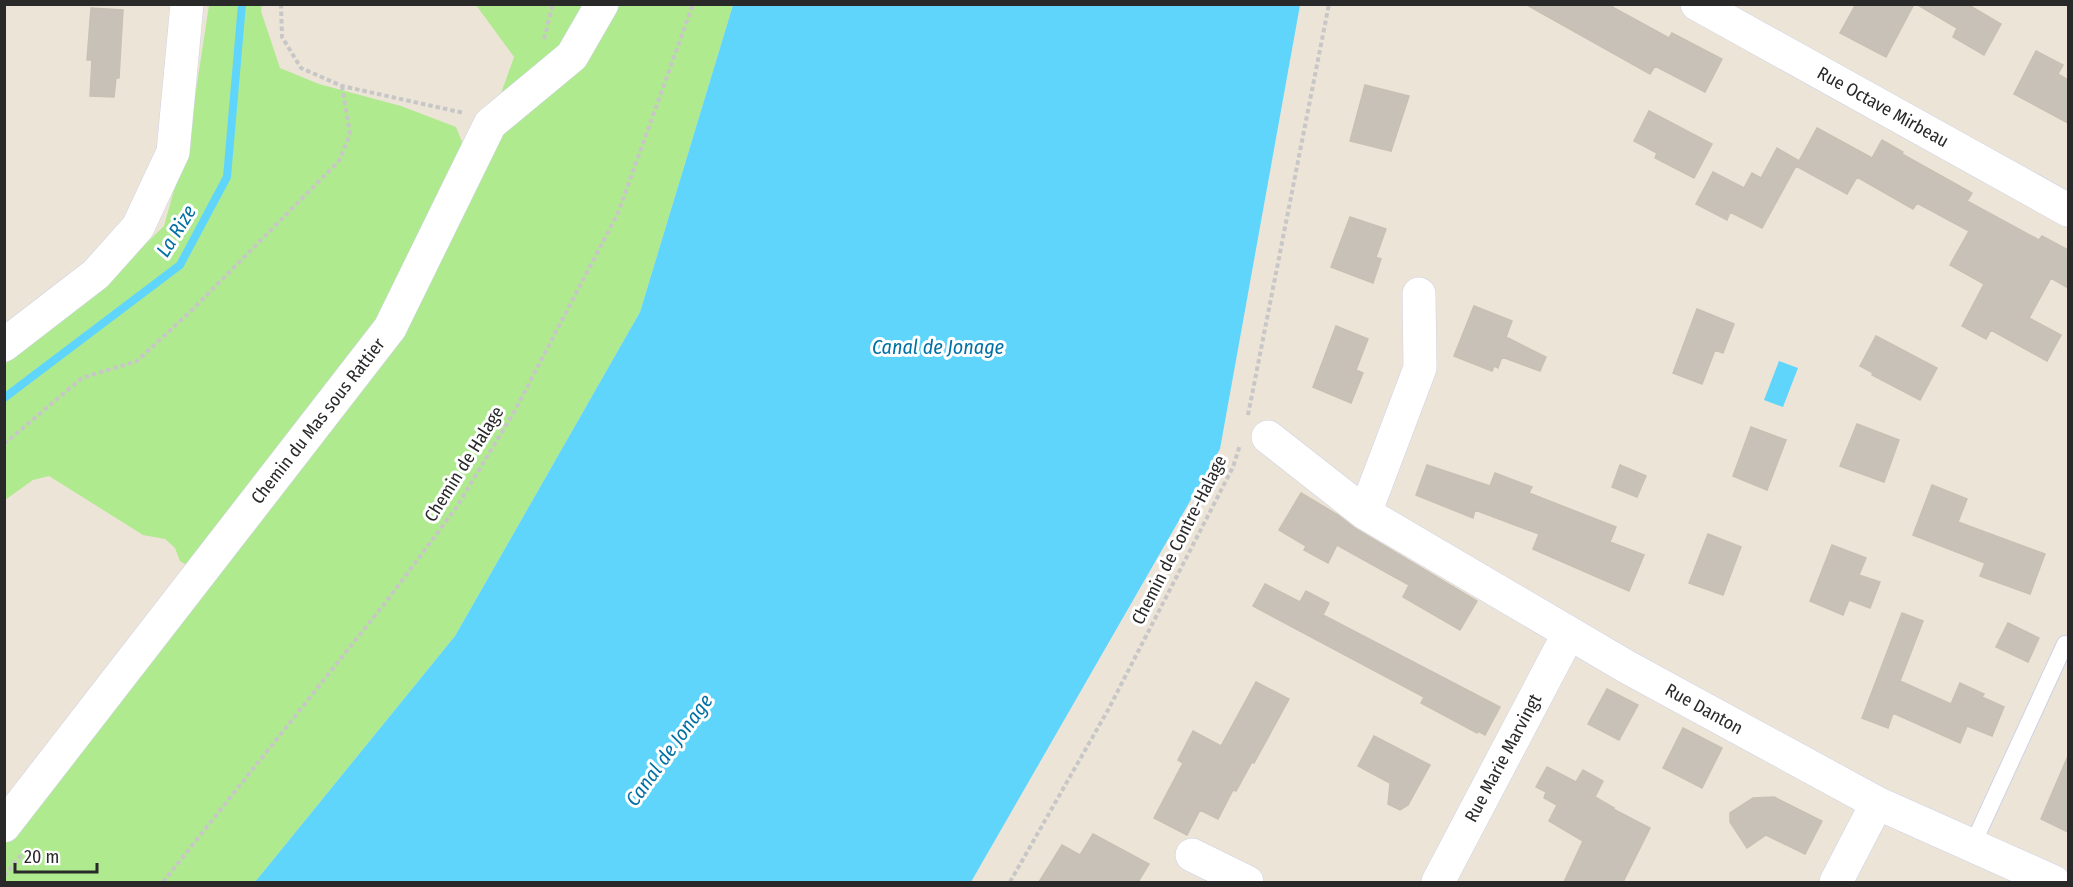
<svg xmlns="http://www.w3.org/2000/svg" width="2073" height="887" viewBox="0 0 2073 887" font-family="'Fira Sans Condensed',sans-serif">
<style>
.green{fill:#b0ea8f}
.water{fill:#60d5fb}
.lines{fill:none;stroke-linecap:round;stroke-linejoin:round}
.stream{stroke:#60d5fb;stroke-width:8}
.building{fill:#c8c1b8;stroke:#c8c0b2;stroke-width:1.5}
.lane-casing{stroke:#ced2e4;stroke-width:18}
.street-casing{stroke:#ced2e4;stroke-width:34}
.path{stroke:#c7c7c7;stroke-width:4;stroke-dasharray:4.5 3;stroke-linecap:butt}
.lane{stroke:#fff;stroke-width:16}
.street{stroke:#fff;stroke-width:33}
.labels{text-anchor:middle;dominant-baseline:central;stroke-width:6;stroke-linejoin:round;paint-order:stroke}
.street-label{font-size:18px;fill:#292929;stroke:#fff}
.water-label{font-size:20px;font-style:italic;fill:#0070a5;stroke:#fff}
</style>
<rect width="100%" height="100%" fill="#ede4d8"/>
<path class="green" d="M 209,5 L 262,5 L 261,11 L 280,68 L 319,84 L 401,106 L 456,127 L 463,144 L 373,334 L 192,568 L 180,561 L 175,548 L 165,539 L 143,535 L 49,476 L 33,480 L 5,500 L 5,364 L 90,298 L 164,226 L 189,136 Z
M 476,5 L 733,5 L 640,312 L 455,636 L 255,882 L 5,882 L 4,826 L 390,328 L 490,124 L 514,57 Z"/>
<path class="water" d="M 733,5 L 1300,5 L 1220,449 L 971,882 L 255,882 L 455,636 L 640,312 Z
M 1779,361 L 1798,368 L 1783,407 L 1764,400 Z"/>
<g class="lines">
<path class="stream" d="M 4,398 L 180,265 L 227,177 L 242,4"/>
</g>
<path class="building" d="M 1525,4 L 1607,4 L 1669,38 L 1672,33 L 1722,59 L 1705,92 L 1655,66 L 1650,74 Z
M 1856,4 L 1914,4 L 1886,57 L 1840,33 Z
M 1916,4 L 1967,4 L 2001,24 L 1984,55 L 1953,37 L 1957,28 Z
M 91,8 L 123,10 L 119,78 L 116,78 L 114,97 L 90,96 L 92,60 L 87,60 Z
M 2036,51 L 2063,65 L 2058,74 L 2068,80 L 2068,123 L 2014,94 Z
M 1365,85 L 1409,96 L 1391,151 L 1350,141 Z
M 1649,111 L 1712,144 L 1694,178 L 1655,158 L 1657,153 L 1634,141 Z
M 1817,128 L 1872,158 L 1882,140 L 1903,152 L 1902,154 L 1972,193 L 1967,201 L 2039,240 L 2042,236 L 2068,250 L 2068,288 L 2051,278 L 2029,318 L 2061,335 L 2047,361 L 1991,330 L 1986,339 L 1962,326 L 1984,284 L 1950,265 L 1969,231 L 1917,203 L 1913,209 L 1857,177 L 1847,194 L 1796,166 L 1762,228 L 1730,212 L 1727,220 L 1696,204 L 1713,172 L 1744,188 L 1752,173 L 1761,178 L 1777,148 L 1799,161 Z
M 1350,217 L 1386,229 L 1376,257 L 1381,259 L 1373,283 L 1331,267 Z
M 1474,306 L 1512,321 L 1506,337 L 1546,357 L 1540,371 L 1502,357 L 1498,368 L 1494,366 L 1492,371 L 1454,356 Z
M 1697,309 L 1734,324 L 1723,353 L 1715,350 L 1702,384 L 1673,373 Z
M 1336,326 L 1368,339 L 1356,370 L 1363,373 L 1351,403 L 1313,387 Z
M 1876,336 L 1937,368 L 1920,400 L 1872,375 L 1873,373 L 1860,366 Z
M 1857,424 L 1899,440 L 1884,482 L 1840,466 Z
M 1751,427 L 1786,440 L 1767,490 L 1733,476 Z
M 1427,465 L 1490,486 L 1495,473 L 1532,487 L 1529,493 L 1616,527 L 1610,542 L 1644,555 L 1629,591 L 1533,549 L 1539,534 L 1475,510 L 1473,518 L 1416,495 Z
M 1620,465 L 1646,476 L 1637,497 L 1612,487 Z
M 1932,485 L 1967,499 L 1958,522 L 2045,554 L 2030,594 L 1980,576 L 1985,563 L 1913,535 Z
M 1301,493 L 1338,515 L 1356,529 L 1477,601 L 1460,630 L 1403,597 L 1409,585 L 1337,545 L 1328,563 L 1304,550 L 1306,546 L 1279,530 Z
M 1708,534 L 1741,547 L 1723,595 L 1689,583 Z
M 1832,545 L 1866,558 L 1859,575 L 1880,582 L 1870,608 L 1849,600 L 1843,615 L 1810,601 Z
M 1265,584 L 1300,602 L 1306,591 L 1329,603 L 1323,615 L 1500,707 L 1485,735 L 1478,731 L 1477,733 L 1421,703 L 1424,697 L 1253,606 Z
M 1902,613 L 1923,621 L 1900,681 L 1951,704 L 1960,683 L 1984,694 L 1982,697 L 2004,707 L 1992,736 L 1967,726 L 1960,743 L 1893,713 L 1888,728 L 1862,718 Z
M 2008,623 L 2039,638 L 2028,662 L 1996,647 Z
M 1256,682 L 1289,699 L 1254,763 L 1252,762 L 1236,791 L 1233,790 L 1218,819 L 1200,810 L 1187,835 L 1154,818 L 1183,763 L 1178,760 L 1193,731 L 1221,746 Z
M 1607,689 L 1638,705 L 1619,740 L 1588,724 Z
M 1683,728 L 1722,748 L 1702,788 L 1663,768 Z
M 1374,736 L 1430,765 L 1408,805 L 1400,810 L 1388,804 L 1390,783 L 1358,766 Z
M 2068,756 L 2068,832 L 2041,819 Z
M 1547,767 L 1576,782 L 1583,770 L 1603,781 L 1595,797 L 1614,808 L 1613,809 L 1650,828 L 1623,882 L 1564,882 L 1583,841 L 1549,821 L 1557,805 L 1544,798 L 1546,792 L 1536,787 Z
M 1774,797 L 1822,821 L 1805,854 L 1766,835 L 1747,848 L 1730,822 L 1730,813 L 1753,798 Z
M 1093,834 L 1149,864 L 1138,882 L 1039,882 L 1062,845 L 1080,855 Z"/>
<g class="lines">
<defs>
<path id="lane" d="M 1972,846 L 2065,644"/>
<path id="street" d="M 1697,4 L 2068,210
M 4,345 L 96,274 L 138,227 L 173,152 L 187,4
M 1268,437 L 1365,513 L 1627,667 L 1877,803 L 2054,882
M 1365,513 L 1420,368 L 1419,294
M 4,826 L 390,328 L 490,124 L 572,56 L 602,4
M 1192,855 L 1247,882
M 1438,882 L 1569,633
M 1836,882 L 1877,803"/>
</defs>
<use href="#lane" class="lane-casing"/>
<use href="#street" class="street-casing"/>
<path class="path" d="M 281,4 L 282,37 L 301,68 L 342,86 L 464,113
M 544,39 L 553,4
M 1248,415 L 1329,4
M 4,444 L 82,378 L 137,361 L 191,311 L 339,161 L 350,134 L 342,86
M 4,876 L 25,850
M 163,882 L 389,598 L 456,508 L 514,412 L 618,213 L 693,4
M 1010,882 L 1108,710 L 1233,467 L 1240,445"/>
<use href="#lane" class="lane"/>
<use href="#street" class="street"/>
</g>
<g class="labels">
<g class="street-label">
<text transform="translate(1883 107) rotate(29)">Rue Octave Mirbeau</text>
<text transform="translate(318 421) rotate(-52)">Chemin du Mas sous Rattier</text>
<text transform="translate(464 464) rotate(-58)">Chemin de Halage</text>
<text transform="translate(1179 540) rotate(-63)">Chemin de Contre-Halage</text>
<text transform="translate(1704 709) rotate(29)">Rue Danton</text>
<text transform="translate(1503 758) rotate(-62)">Rue Marie Marvingt</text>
</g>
<g class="water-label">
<text transform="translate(176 231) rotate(-58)">La Rize</text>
<text x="938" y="347">Canal de Jonage</text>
<text transform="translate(669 750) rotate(-54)">Canal de Jonage</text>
</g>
</g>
<rect width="2073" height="887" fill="none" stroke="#292929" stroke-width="12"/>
<path d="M15 863v9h82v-9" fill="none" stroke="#292929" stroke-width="3"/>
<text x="24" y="863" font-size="18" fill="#292929" stroke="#ffffff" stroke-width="4.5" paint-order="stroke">20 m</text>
</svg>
